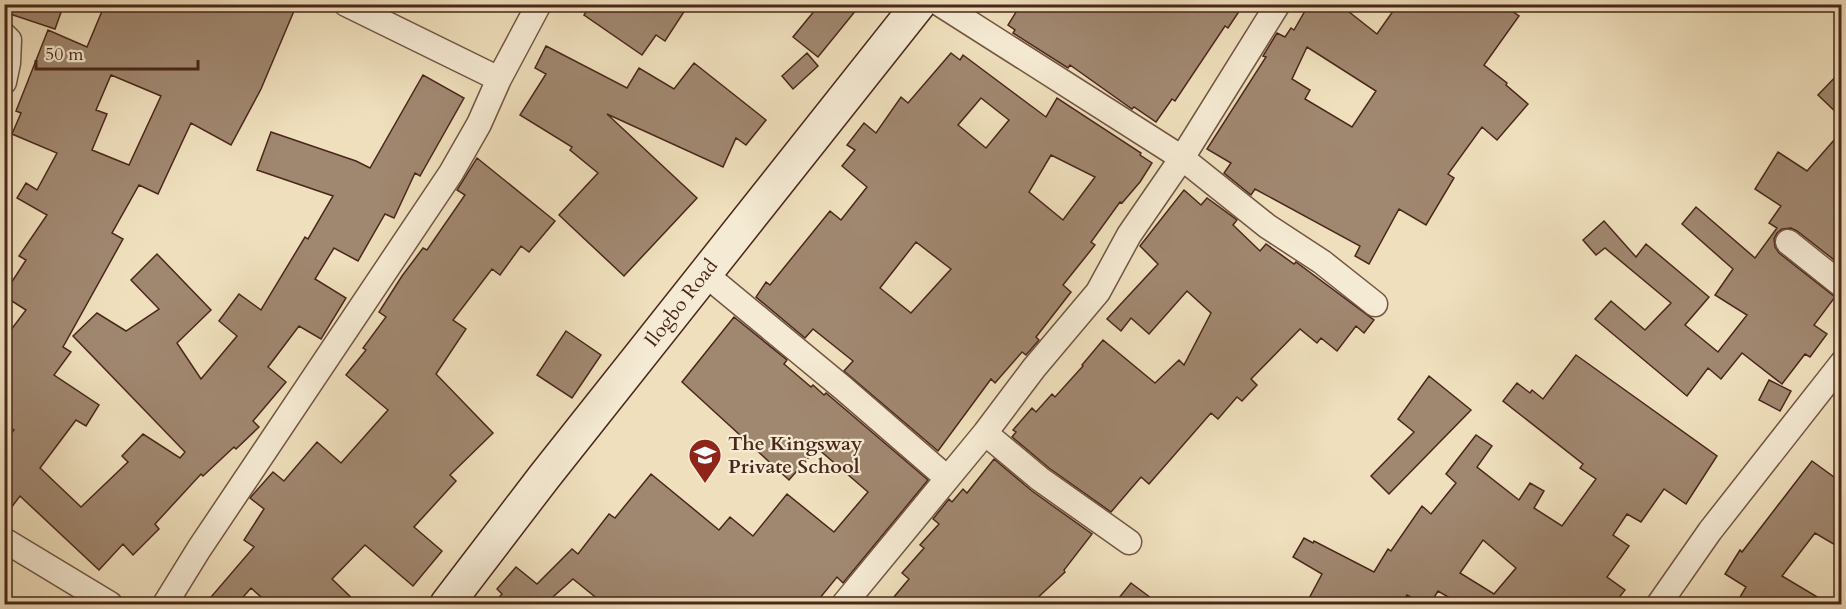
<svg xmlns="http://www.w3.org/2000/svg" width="1846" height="609" viewBox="0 0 1846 609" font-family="Cardo,serif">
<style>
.building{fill:#a0876f;stroke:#4a271b;stroke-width:1.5;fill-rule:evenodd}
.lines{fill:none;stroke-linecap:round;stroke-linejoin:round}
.minor-casing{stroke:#735543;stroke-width:27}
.secondary-casing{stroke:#4a271b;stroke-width:36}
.minor{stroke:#f5ead3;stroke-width:24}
.secondary{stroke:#f5ead3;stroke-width:33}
.labels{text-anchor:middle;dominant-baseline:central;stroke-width:4.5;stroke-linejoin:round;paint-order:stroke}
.street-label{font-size:20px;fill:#4a271b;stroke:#f5ead3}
.poi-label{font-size:20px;font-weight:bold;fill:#4a271b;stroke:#f5ead3;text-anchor:start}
</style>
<rect width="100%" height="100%" fill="#efdfbc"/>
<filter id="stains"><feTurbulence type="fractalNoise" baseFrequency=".00333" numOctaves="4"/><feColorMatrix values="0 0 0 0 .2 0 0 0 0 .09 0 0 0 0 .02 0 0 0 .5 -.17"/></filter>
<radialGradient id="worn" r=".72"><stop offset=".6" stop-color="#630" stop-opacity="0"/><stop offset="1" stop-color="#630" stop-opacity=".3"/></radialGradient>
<path class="building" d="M 4,4 L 64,4 L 55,29 L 4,12 Z
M 105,4 L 278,4 L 294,11 L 261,89 L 231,145 L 191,123 L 158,194 L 139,185 L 112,233 L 123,239 L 63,347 L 71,352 L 54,375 L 99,405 L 86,426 L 76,420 L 40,468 L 81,507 L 128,462 L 122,456 L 143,434 L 180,458 L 185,452 L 73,336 L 97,313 L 126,331 L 159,309 L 131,280 L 157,254 L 211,310 L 177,343 L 201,379 L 237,336 L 219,321 L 239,294 L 261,310 L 305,237 L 308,239 L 333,196 L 257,170 L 271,132 L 356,161 L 370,168 L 423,75 L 464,98 L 420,176 L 415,173 L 394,218 L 385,214 L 358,261 L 334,248 L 315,279 L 346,298 L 321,339 L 299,326 L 268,367 L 286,382 L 253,421 L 259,427 L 236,449 L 234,447 L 203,476 L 201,474 L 155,524 L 159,529 L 133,555 L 123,544 L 99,570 L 20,496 L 4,517 L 4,442 L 14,430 L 4,424 L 4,339 L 26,310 L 4,296 L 4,294 L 26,260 L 19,256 L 47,215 L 17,198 L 26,183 L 37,190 L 57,153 L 12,134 L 21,113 L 16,111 L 48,30 L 87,47 ZM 111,75 L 161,96 L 129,165 L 92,150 L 107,114 L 96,110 Z
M 591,4 L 689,4 L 665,41 L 656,35 L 642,55 L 584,15 Z
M 820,4 L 861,4 L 818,57 L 793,37 Z
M 1021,4 L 1244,4 L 1228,28 L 1225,26 L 1175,101 L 1172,99 L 1156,122 L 1134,107 L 1132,109 L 1070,65 L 1068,68 L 1013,33 L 1015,30 L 1008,25 Z
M 1309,4 L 1339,4 L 1377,34 L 1398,4 L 1502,4 L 1519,16 L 1484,65 L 1507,83 L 1506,85 L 1528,104 L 1497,140 L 1482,127 L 1448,174 L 1454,178 L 1426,225 L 1399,209 L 1369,264 L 1355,256 L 1360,246 L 1255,189 L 1251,195 L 1224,173 L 1231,163 L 1207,149 L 1266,57 L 1263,56 L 1277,33 L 1285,37 L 1291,28 L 1294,30 ZM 1307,47 L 1376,91 L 1352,127 L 1305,99 L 1310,90 L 1292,79 Z
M 546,46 L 627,88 L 639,68 L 674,89 L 694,63 L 766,120 L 746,145 L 736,138 L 723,167 L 607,114 L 697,198 L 624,276 L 559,215 L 598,173 L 570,150 L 572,147 L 520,115 L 546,74 L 535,68 Z
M 807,53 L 818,66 L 793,89 L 782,76 Z
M 951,53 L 960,60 L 963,55 L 1046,117 L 1057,98 L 1141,153 L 1140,155 L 1152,163 L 1140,182 L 1122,203 L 1120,202 L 1091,242 L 1095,245 L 1063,285 L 1071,292 L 1036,337 L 1039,340 L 1026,355 L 1022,352 L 995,383 L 991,379 L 938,451 L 844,371 L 853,361 L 813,329 L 805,338 L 756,297 L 766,282 L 770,285 L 830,211 L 841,220 L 867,187 L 842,166 L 855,150 L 847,145 L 864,123 L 876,133 L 901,97 L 908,103 ZM 981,98 L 1009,120 L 986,148 L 958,125 ZM 1051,155 L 1095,177 L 1063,220 L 1029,192 ZM 916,242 L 951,269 L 911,313 L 880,288 Z
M 1842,70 L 1842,118 L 1818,95 Z
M 1842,131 L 1842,266 L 1797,231 L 1791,228 L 1782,229 L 1777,233 L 1774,239 L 1775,247 L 1779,253 L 1835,297 L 1814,325 L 1827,334 L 1810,357 L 1805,354 L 1782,384 L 1742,353 L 1721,379 L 1708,368 L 1687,396 L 1595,319 L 1611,301 L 1645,330 L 1671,303 L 1605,248 L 1596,255 L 1583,240 L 1604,221 L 1636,257 L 1646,244 L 1709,297 L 1685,325 L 1718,352 L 1747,315 L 1715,295 L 1733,269 L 1682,224 L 1696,207 L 1755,258 L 1777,228 L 1769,223 L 1781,206 L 1755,189 L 1778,152 L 1807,171 Z
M 477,158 L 555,221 L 529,252 L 521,246 L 500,275 L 492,269 L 453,320 L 466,329 L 436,374 L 493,433 L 450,475 L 456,481 L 414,527 L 442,551 L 413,586 L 365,545 L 332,579 L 358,604 L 269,604 L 251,588 L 237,604 L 221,604 L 211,597 L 254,547 L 244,540 L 264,509 L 250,498 L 273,472 L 284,481 L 317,442 L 341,463 L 388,410 L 346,375 L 366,350 L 363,348 L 386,317 L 379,312 L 402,276 L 423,248 L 427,250 L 465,195 L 457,190 Z
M 1184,190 L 1201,205 L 1207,198 L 1237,220 L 1233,225 L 1260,251 L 1266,244 L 1294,264 L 1296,262 L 1374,320 L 1364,333 L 1356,326 L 1337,351 L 1321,338 L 1317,343 L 1300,329 L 1251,379 L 1257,385 L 1242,401 L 1237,397 L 1218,419 L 1211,413 L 1149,484 L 1141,477 L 1111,512 L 1049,468 L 1012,437 L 1016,432 L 1013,430 L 1032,408 L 1036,412 L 1052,394 L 1055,397 L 1083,366 L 1082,365 L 1103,340 L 1155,383 L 1179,360 L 1184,365 L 1211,313 L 1187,291 L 1149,334 L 1131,318 L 1121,331 L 1107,319 L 1158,264 L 1140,246 Z
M 734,317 L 787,360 L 784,364 L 811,387 L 813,385 L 824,395 L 826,393 L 928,480 L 843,583 L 837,577 L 815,604 L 604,604 L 573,579 L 545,604 L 493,604 L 502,594 L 497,589 L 516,567 L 537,584 L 572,549 L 578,554 L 609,514 L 615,518 L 651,474 L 719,530 L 730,517 L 753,536 L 787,494 L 834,532 L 868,492 L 817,448 L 789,480 L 682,382 Z
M 566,331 L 601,355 L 572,398 L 537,375 Z
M 1576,355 L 1717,456 L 1686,504 L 1664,489 L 1641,522 L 1627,514 L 1613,535 L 1629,546 L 1607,577 L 1625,590 L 1614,604 L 1460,604 L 1438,591 L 1430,604 L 1423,604 L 1407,595 L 1401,604 L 1306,604 L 1322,574 L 1293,557 L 1304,538 L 1313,543 L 1314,541 L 1374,572 L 1388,549 L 1391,551 L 1422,506 L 1431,514 L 1456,483 L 1446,474 L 1476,435 L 1492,446 L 1477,467 L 1519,500 L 1530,483 L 1544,491 L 1534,508 L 1562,526 L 1596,479 L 1580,468 L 1583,464 L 1503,401 L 1517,383 L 1530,393 L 1532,390 L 1543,399 ZM 1483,540 L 1516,568 L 1494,594 L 1460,573 Z
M 1429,376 L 1471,410 L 1389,494 L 1371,476 L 1414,432 L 1398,419 Z
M 1769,380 L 1791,391 L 1780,411 L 1759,400 Z
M 994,459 L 1032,491 L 1092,534 L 1064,570 L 1065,572 L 1031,604 L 888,604 L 909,579 L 902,573 L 924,548 L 920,545 L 939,524 L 933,519 L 949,499 L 952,502 L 963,489 L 967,493 Z
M 1812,461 L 1842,483 L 1842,549 L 1815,533 L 1782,576 L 1829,604 L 1736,604 L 1746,587 L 1725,574 L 1740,550 L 1742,552 Z
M 1131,583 L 1159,604 L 1114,604 Z"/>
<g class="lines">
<defs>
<path id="minor" d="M 940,4 L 1182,158 L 1267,226 L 1322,262 L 1375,304
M 4,35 L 9,40 L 8,63 L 4,82
M 499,79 L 539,4
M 1788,242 L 1842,285
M 705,274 L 843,388 L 947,478
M 985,433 L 1040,479 L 1129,542
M 4,540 L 110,604
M 165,604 L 199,549 L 451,173 L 479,124 L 499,79 L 346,4
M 844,604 L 985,433 L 1034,368 L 1098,292 L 1129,235 L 1182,158 L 1278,4
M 1659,604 L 1710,531 L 1842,363"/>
<path id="secondary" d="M 447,604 L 544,477 L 919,4"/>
</defs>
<use href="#minor" class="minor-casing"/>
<use href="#secondary" class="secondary-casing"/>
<use href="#minor" class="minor"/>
<use href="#secondary" class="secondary"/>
</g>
<defs>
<symbol id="school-pin" viewBox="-11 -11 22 30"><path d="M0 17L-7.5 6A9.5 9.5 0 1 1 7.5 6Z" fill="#8f2418" stroke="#f5ead3"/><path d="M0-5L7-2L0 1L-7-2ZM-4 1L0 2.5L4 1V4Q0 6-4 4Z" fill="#fff"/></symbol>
</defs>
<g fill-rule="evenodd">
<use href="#school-pin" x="686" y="436" width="38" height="52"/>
</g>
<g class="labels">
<g class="street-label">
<text transform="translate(681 303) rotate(-52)">Ilogbo Road</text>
</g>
<g class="poi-label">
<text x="728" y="443">The Kingsway<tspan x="728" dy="23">Private School</tspan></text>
</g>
</g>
<rect width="1846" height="609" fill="none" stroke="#efdfbc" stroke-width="24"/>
<rect x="6" y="6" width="1834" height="597" fill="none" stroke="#4a271b" stroke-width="3"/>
<rect x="12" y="12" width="1822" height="585" fill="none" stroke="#4a271b" stroke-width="1.5"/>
<path d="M36 60v9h162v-9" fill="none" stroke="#4a271b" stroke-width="3"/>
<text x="45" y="60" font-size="18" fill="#4a271b" stroke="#f5ead3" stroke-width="4.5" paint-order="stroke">50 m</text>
<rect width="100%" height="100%" filter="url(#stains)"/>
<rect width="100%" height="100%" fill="url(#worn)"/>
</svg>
